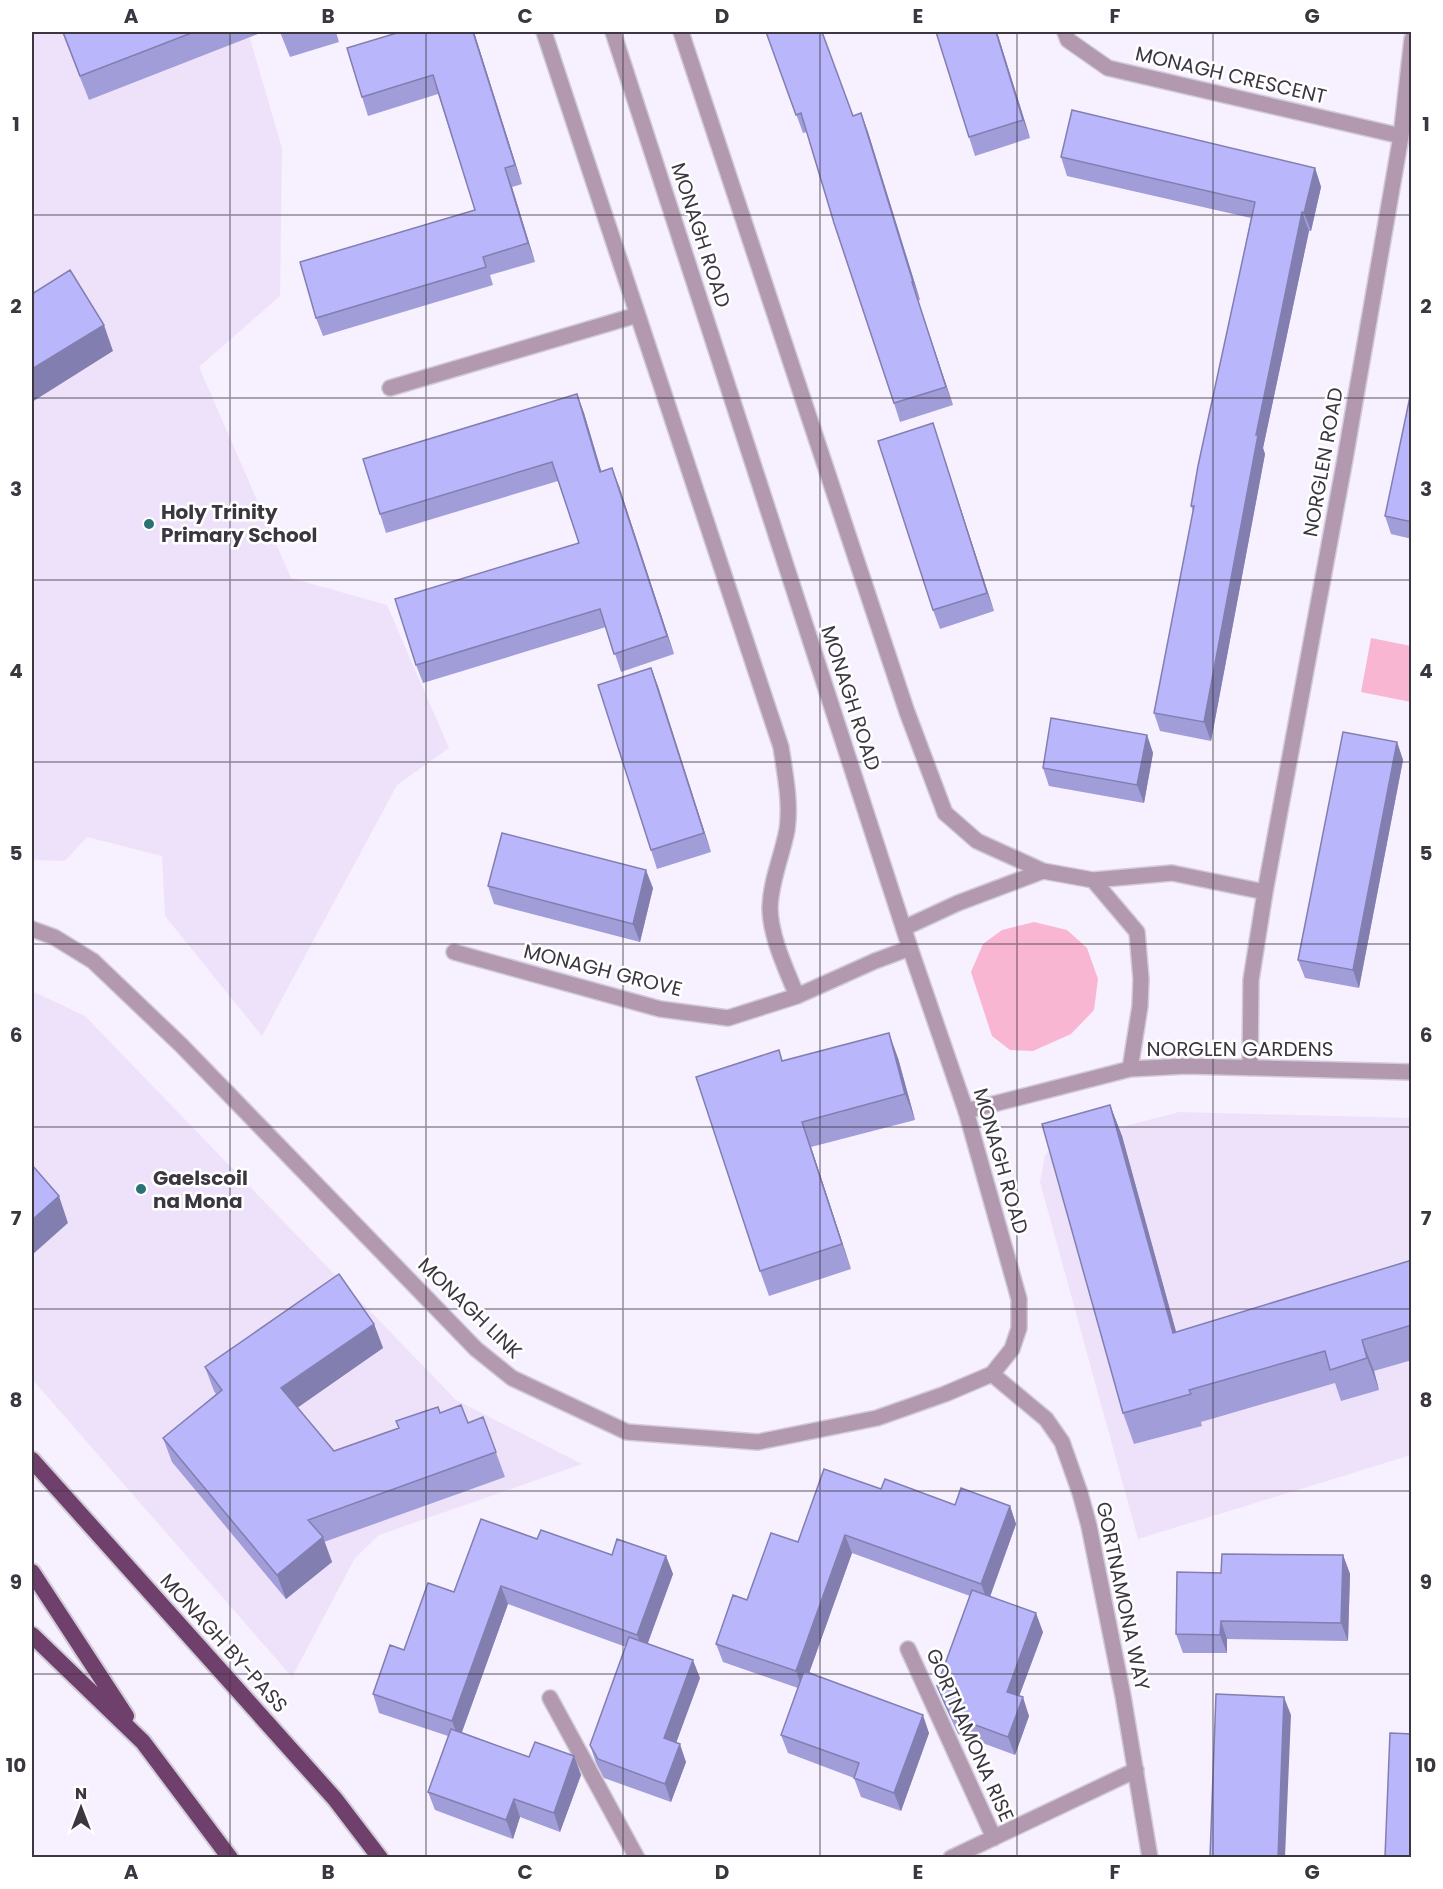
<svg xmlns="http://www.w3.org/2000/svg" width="1443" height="1889" viewBox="0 0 1443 1889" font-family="Poppins,sans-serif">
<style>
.built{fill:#eee2fb}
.green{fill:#f8b6d3}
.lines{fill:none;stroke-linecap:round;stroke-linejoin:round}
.minor-casing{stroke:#d1cbd8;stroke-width:18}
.tertiary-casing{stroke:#d1cbd8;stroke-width:18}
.trunk-casing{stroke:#d1cbd8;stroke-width:20}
.minor{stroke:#b299b0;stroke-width:15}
.tertiary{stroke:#b299b0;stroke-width:15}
.trunk{stroke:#6f406c;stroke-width:16}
.wall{fill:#a09dd9}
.shaded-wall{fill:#827fb0}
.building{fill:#bab6fc;stroke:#827fb0;stroke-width:1.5}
.grid{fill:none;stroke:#3b363f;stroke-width:1.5;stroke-opacity:0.55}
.poi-dot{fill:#297377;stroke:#fff;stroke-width:2}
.labels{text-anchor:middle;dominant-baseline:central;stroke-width:5;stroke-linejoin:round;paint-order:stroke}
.street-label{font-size:20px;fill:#3b363f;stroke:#fff}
.poi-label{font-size:20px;font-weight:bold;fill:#3b363f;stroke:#fff;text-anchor:start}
.neatline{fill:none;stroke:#3b363f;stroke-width:2}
.grid-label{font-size:20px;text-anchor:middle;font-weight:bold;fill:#3b363f}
</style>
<rect width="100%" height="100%" fill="#f7f0fe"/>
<path class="built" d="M 32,32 L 248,32 L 282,148 L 280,296 L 199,367 L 291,578 L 387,605 L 449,748 L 397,785 L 262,1036 L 165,916 L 162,856 L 87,837 L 65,861 L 32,860 Z
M 32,991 L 85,1016 L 456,1400 L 582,1464 L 379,1535 L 355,1558 L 292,1677 L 32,1379 Z
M 1179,1112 L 1411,1118 L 1411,1455 L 1138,1539 L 1040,1182 L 1045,1155 L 1057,1144 Z"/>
<path class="green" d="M 1371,638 L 1411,646 L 1411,702 L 1361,692 Z
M 1034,922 L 1067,930 L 1087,948 L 1098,979 L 1094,1010 L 1071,1034 L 1033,1051 L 1010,1050 L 992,1036 L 971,972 L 983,944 L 1002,930 Z"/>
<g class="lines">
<defs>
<path id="minor" d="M 544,32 L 781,747 C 785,774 791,803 787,830 C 782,856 771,880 770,907 C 770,936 786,969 797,996
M 681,32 L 907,712 L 945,813 L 977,841 L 1043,871 L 1093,880 L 1172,873 L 1265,892
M 1065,32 L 1068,40 L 1108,68 L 1401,136
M 390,388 L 637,315
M 1093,880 L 1137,932 L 1141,979 L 1140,1006 L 1130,1069
M 904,928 L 958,903 L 1043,871
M 454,952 L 660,1009 L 728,1018 L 797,996 L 875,961 L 910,948
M 1250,1068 L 1251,980 L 1265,892 L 1345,459 L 1401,136 L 1412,39
M 966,1111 L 1130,1069 L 1186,1066 L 1412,1072
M 992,1374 L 1046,1419 L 1062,1442 L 1080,1493 L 1089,1526 L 1123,1696 L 1150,1858
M 908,1649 L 994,1838
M 550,1698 L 637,1858
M 951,1858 L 1136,1770"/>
<path id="tertiary" d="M 32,929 L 54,937 L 93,961 L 181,1045 L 476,1349 L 512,1378 L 627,1432 L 758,1442 L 877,1418 L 945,1394 L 992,1374 L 1012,1349 L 1019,1328 L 1019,1299 L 966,1111 L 910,948 L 613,32"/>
<path id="trunk" d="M 32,1460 L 335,1799 L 380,1858
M 32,1572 L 126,1716
M 32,1635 L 143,1742 L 230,1858"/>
</defs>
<use href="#minor" class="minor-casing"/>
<use href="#tertiary" class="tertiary-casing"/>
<use href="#trunk" class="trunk-casing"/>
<use href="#minor" class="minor"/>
<use href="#tertiary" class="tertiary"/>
<use href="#trunk" class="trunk"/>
</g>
<path class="wall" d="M 62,32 L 263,32 L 89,100 Z
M 280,32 L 336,32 L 339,42 L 290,57 Z
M 474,32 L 522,184 L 512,187 L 535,262 L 490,275 L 493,285 L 323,336 L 316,318 L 475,210 L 438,94 L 368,116 L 362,97 Z
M 766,32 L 853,116 L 861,113 L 868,132 L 920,300 L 918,301 L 953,405 L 900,422 L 807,132 L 803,133 Z
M 997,32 L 1030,138 L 975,156 L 969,137 Z
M 1061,157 L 1315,168 L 1321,187 L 1311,231 L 1309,231 L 1263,448 L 1265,454 L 1211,741 L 1160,731 L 1154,713 L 1193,511 L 1191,506 L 1251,218 L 1067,176 Z
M 1412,387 L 1412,539 L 1391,534 L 1385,516 Z
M 577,394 L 584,413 L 601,471 L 619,486 L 674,654 L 621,672 L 606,627 L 423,683 L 416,665 L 579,543 L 558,481 L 386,533 L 380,514 Z
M 939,442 L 994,611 L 940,629 L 933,610 Z
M 651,668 L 711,852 L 657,869 L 651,850 Z
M 1147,735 L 1153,753 L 1144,803 L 1049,786 L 1043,768 Z
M 1397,742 L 1403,760 L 1359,988 L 1305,978 L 1298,960 Z
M 488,886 L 653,888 L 640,942 L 494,904 Z
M 898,1058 L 915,1120 L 811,1147 L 851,1269 L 769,1296 L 760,1271 L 782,1061 Z
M 1110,1105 L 1122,1136 L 1176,1332 L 1412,1260 L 1412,1360 L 1374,1371 L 1379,1390 L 1341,1401 L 1335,1383 L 1201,1422 L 1202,1426 L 1134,1444 L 1123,1413 Z
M 374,1324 L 383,1348 L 297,1407 L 334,1451 L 440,1413 L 468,1423 L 483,1417 L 505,1477 L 324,1542 L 332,1562 L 286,1599 L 172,1462 L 163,1438 L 216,1394 L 214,1391 L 205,1367 Z
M 881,1489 L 955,1505 L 1010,1506 L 1016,1524 L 990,1597 L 1043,1632 L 1019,1696 L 1029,1716 L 1015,1755 L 958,1734 L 944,1704 L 937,1686 L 970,1596 L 852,1553 L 809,1673 L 929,1733 L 901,1811 L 861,1797 L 854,1778 L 788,1753 L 781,1735 L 798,1688 L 723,1662 L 716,1644 L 747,1600 L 798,1542 Z
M 537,1539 L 612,1555 L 666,1556 L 673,1574 L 648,1643 L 700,1678 L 676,1742 L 686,1762 L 671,1802 L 604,1778 L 596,1763 L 590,1745 L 626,1647 L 508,1604 L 462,1732 L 529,1757 L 574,1756 L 581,1775 L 560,1832 L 520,1817 L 513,1839 L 435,1810 L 428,1792 L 448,1736 L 379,1713 L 373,1694 L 404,1650 L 454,1592 Z
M 1343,1555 L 1350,1574 L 1348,1641 L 1227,1639 L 1227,1653 L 1183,1653 L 1176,1634 L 1221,1573 Z"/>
<path class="shaded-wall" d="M 473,32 L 474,32 L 522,184 L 515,165 Z
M 996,32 L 997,32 L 1030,138 L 1023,120 Z
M 861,113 L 868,132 L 920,300 L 913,282 Z
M 505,168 L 512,187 L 535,262 L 528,243 Z
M 1315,168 L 1321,187 L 1311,231 L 1304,213 Z
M 1302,212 L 1309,231 L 1263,448 L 1265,454 L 1211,741 L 1204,722 L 1256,435 Z
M 912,282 L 918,301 L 953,405 L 946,387 Z
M 104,325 L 113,351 L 32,402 L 32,369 Z
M 577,394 L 584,413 L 607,490 L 600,472 Z
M 933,423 L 939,442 L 994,611 L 987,593 Z
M 612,468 L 619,486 L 674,654 L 667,636 Z
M 651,668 L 658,686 L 711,852 L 704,833 Z
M 1147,735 L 1153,753 L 1144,803 L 1137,785 Z
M 1397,742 L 1403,760 L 1359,988 L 1353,970 Z
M 646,870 L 653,888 L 640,942 L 633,924 Z
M 889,1033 L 898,1058 L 915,1120 L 905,1094 Z
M 1110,1105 L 1122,1136 L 1185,1364 L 1173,1333 Z
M 802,1122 L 811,1147 L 851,1269 L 842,1244 Z
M 59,1196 L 68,1223 L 32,1255 L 32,1220 Z
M 374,1324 L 383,1348 L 290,1413 L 281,1388 Z
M 1362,1340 L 1374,1371 L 1379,1390 L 1367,1358 Z
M 1010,1506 L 1016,1524 L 988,1602 L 981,1584 Z
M 845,1535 L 852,1553 L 803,1690 L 796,1671 Z
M 323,1537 L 332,1562 L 286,1599 L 277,1575 Z
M 1343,1555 L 1350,1574 L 1348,1641 L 1341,1623 Z
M 666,1556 L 673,1574 L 644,1653 L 637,1635 Z
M 501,1586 L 508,1604 L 459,1740 L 452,1721 Z
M 1036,1613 L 1043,1632 L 1014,1710 L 1007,1692 Z
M 1221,1621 L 1227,1639 L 1227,1653 L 1220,1635 Z
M 693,1660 L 700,1678 L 671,1757 L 664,1738 Z
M 1023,1697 L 1029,1716 L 1015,1755 L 1008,1737 Z
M 1284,1697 L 1291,1715 L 1285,1857 L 1278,1857 Z
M 923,1715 L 929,1733 L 901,1811 L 894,1793 Z
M 680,1744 L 686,1762 L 671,1802 L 665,1784 Z
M 574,1756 L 581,1775 L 560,1832 L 554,1813 Z
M 514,1799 L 520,1817 L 513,1839 L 506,1820 Z"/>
<path class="building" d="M 63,32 L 194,32 L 80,76 Z
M 400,32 L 473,32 L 515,165 L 505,168 L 528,243 L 483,257 L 486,267 L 316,318 L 300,262 L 475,210 L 433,75 L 362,97 L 347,48 Z
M 766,32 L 822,32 L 853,116 L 861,113 L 913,282 L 912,282 L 946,387 L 894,403 L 834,223 L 801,113 L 796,115 Z
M 936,32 L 996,32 L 1023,120 L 969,137 Z
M 1072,110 L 1315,168 L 1304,213 L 1302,212 L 1256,435 L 1258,435 L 1204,722 L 1154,713 L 1194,506 L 1191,506 L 1198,466 L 1255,202 L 1061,157 Z
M 70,270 L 104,325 L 32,369 L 32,294 Z
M 1412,387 L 1412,522 L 1385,516 Z
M 577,394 L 600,472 L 612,468 L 667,636 L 614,654 L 600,609 L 416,665 L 395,599 L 579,543 L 552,462 L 380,514 L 363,459 Z
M 933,423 L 987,593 L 933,610 L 878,441 Z
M 651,668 L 704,833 L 651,850 L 598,685 Z
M 1051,718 L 1147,735 L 1137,785 L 1043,768 Z
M 1343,732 L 1397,742 L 1353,970 L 1298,960 Z
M 502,833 L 646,870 L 633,924 L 488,886 Z
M 889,1033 L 905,1094 L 802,1122 L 842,1244 L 760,1271 L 696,1077 L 779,1050 L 782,1061 Z
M 1110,1105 L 1173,1333 L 1412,1260 L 1412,1325 L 1362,1340 L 1367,1358 L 1330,1370 L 1325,1351 L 1189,1390 L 1191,1394 L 1123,1413 L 1042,1124 Z
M 32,1165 L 59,1196 L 32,1220 Z
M 339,1274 L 374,1324 L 281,1388 L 334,1451 L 399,1428 L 396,1421 L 438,1407 L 440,1413 L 461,1405 L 468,1423 L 483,1417 L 496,1452 L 308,1520 L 323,1537 L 277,1575 L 163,1438 L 222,1390 L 205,1367 Z
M 824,1469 L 881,1489 L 885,1479 L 955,1505 L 961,1488 L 1010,1506 L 981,1584 L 845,1535 L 796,1671 L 716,1644 L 733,1595 L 747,1600 L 771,1533 L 798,1542 Z
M 481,1519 L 537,1539 L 541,1530 L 612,1555 L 617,1539 L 666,1556 L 637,1635 L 501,1586 L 452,1721 L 373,1694 L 390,1645 L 404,1650 L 428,1583 L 454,1592 Z
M 1222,1554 L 1343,1555 L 1341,1623 L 1221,1621 L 1220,1635 L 1176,1634 L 1177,1572 L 1221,1573 Z
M 972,1590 L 1036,1613 L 1007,1692 L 1023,1697 L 1008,1737 L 951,1716 L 937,1686 Z
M 629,1637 L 693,1660 L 664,1738 L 680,1744 L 665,1784 L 598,1759 L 590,1745 Z
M 804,1671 L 923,1715 L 894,1793 L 854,1778 L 859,1763 L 781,1735 Z
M 1216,1694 L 1284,1697 L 1278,1857 L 1210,1857 Z
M 451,1729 L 529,1757 L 535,1742 L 574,1756 L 554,1813 L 514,1799 L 506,1820 L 428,1792 Z
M 1390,1733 L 1412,1734 L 1412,1857 L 1385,1857 Z"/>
<path class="grid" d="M 230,32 L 230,1858M 426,32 L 426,1858M 623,32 L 623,1858M 820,32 L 820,1858M 1017,32 L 1017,1858M 1213,32 L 1213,1858M 32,215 L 1412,215M 32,398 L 1412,398M 32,580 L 1412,580M 32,762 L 1412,762M 32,944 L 1412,944M 32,1127 L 1412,1127M 32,1309 L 1412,1309M 32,1491 L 1412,1491M 32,1674 L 1412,1674"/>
<g class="poi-dot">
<circle cx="149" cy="524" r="6"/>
<circle cx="141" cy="1189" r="6"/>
</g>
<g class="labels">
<g class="street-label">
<text transform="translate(1231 75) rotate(13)">MONAGH CRESCENT</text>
<text transform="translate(701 235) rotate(72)">MONAGH ROAD</text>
<text transform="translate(1323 462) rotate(-80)">NORGLEN ROAD</text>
<text transform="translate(851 698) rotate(72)">MONAGH ROAD</text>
<text transform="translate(603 970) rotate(14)">MONAGH GROVE</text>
<text x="1240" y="1049">NORGLEN GARDENS</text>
<text transform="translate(1001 1161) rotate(74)">MONAGH ROAD</text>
<text transform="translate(470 1308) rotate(44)">MONAGH LINK</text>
<text transform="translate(1123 1596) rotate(78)">GORTNAMONA WAY</text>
<text transform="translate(224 1643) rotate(48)">MONAGH BY-PASS</text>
<text transform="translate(970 1735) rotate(66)">GORTNAMONA RISE</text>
</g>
<g class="poi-label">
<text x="161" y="512">Holy Trinity<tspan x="161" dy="23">Primary School</tspan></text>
<text x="153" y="1178">Gaelscoil<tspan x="153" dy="23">na Mona</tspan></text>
</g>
</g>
<rect width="1443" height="1889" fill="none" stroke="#ffffff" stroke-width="66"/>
<g transform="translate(81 1808)" stroke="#ffffff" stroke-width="4.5" paint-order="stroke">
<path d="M0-4.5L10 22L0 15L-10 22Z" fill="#3b363f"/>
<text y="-9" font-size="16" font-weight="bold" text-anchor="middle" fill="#3b363f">N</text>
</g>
<rect x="33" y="33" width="1377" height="1823" class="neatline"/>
<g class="grid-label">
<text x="131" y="23">A</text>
<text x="328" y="23">B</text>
<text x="525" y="23">C</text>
<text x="722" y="23">D</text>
<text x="918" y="23">E</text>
<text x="1115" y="23">F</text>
<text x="1312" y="23">G</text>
<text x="16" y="131">1</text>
<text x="1426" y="131">1</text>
<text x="16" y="313">2</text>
<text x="1426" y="313">2</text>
<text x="16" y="496">3</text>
<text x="1426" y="496">3</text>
<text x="16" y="678">4</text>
<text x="1426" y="678">4</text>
<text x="16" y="860">5</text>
<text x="1426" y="860">5</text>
<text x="16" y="1042">6</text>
<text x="1426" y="1042">6</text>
<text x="16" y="1225">7</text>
<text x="1426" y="1225">7</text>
<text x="16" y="1407">8</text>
<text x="1426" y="1407">8</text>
<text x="16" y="1589">9</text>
<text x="1426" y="1589">9</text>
<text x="16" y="1772">10</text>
<text x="1426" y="1772">10</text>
<text x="131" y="1879">A</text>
<text x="328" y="1879">B</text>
<text x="525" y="1879">C</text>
<text x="722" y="1879">D</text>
<text x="918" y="1879">E</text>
<text x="1115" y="1879">F</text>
<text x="1312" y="1879">G</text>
</g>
</svg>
